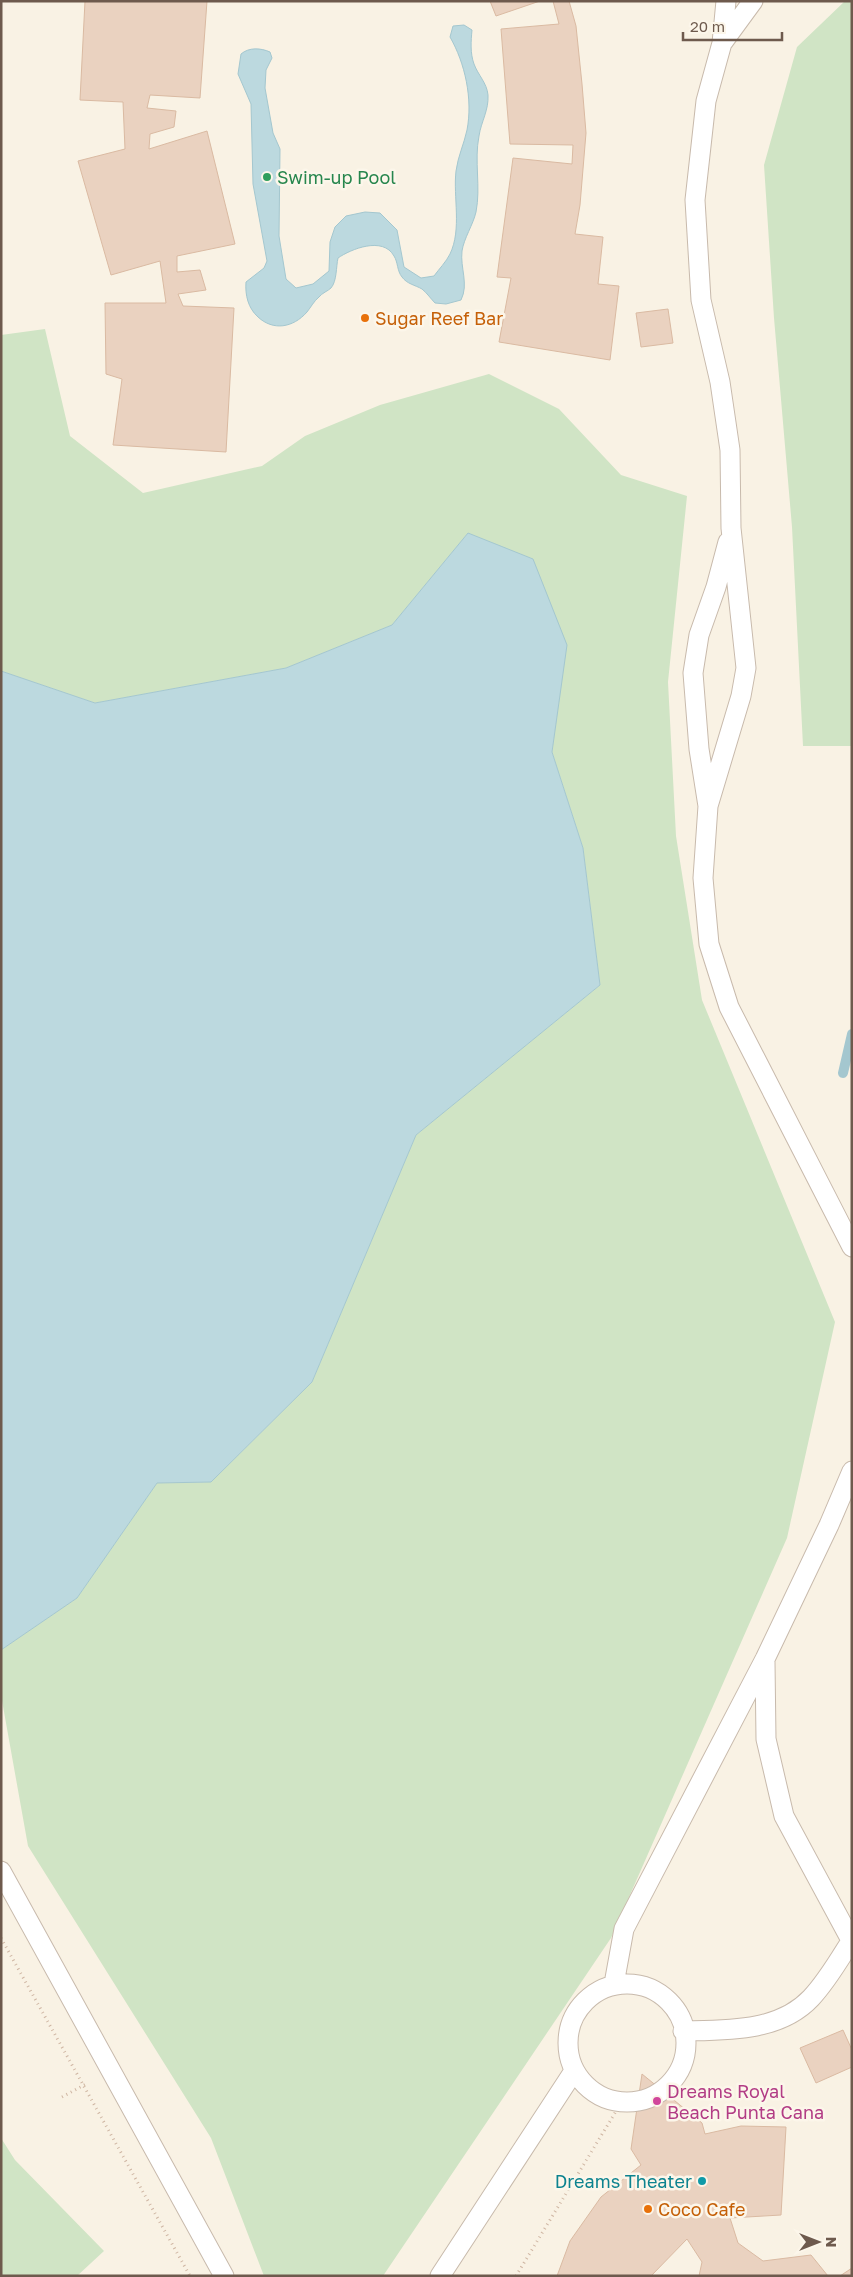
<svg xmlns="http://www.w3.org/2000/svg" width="853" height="2277" viewBox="0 0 853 2277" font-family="'Golos Text',sans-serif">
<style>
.green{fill:#d0e4c5}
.water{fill:#bcd9df;stroke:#a4c7cf}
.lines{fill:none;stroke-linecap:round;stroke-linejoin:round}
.stream{stroke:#a4c7cf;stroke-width:10}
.building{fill:#ead2c0;stroke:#dabaa2}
.lane-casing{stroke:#c8baac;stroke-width:21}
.path{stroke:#cfb6a3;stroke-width:3;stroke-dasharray:1 4;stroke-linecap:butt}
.lane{stroke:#fff;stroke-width:19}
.leisure-dot{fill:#2e9e5b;stroke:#fcf6ea;stroke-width:2}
.food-dot{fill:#e8710a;stroke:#fcf6ea;stroke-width:2}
.hotel-dot{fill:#d1479c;stroke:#fcf6ea;stroke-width:2}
.culture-dot{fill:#0f9aa8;stroke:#fcf6ea;stroke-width:2}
.labels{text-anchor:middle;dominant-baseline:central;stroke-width:5;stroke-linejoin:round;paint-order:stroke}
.leisure-label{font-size:18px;fill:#27864d;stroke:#fcf6ea;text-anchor:start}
.food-label{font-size:18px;fill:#c56008;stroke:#fcf6ea;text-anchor:start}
.hotel-label{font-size:18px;fill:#b23c85;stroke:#fcf6ea;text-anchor:start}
.culture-label{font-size:18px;fill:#0d838f;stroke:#fcf6ea;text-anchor:end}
</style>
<rect width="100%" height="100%" fill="#f9f2e4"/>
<path class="green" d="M 845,1 L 852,1 L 852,746 L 803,746 L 792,527 L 774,318 L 764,165 L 797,47 Z
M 45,329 L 70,436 L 143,493 L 262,466 L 305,436 L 380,405 L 489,374 L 559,409 L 621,475 L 687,496 L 668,682 L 676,836 L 702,1000 L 835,1322 L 787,1538 L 611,1938 L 383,2276 L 264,2276 L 211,2138 L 28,1846 L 1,1695 L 1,1650 L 77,1598 L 157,1483 L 211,1482 L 312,1382 L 416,1135 L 600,985 L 583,848 L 552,752 L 566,645 L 468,533 L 392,625 L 286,668 L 95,703 L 1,671 L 1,335 Z
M 1,2138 L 15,2160 L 104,2251 L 77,2276 L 1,2276 Z"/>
<path class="water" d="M 464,25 L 472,30 C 471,41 470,53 474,64 C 478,75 487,83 488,95 C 489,110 481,122 479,136 C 474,161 481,187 476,212 C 473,225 464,238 462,251 C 460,268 469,284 461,300 L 446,304 L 435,303 C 431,299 427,293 422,289 C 415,285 407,284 402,277 C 397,271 398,262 394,256 C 383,236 351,249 338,258 C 336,267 337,281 331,288 C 328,291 322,293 319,297 C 314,301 311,307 307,312 C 293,328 273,331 258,317 C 248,308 245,295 246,282 L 264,268 L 267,261 L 253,184 L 251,104 L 238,74 L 241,54 C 249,47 261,48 270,52 L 272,58 L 266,70 L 265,88 L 273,133 L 280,149 L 279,236 L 286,279 L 296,288 L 313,284 L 329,271 L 330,242 L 335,227 L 346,216 L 365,212 L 380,213 L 397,230 L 404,267 L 421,278 L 434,276 C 439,269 446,262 450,254 C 462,229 453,197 456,171 C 458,156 464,144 467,130 C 473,99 465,63 450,37 L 453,26 Z
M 468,533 L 533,559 L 567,645 L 552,752 L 583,848 L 600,985 L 416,1135 L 312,1382 L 211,1482 L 157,1483 L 77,1598 L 1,1650 L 1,671 L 95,703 L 286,668 L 392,625 Z"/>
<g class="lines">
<path class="stream" d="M 843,1073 L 852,1034"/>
</g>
<path class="building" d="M 85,1 L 207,1 L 200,98 L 150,95 L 147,108 L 176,111 L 174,127 L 150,134 L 149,149 L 207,131 L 235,244 L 177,256 L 177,272 L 200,270 L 206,290 L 178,294 L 183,306 L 234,308 L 226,452 L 113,445 L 122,379 L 106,374 L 105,303 L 166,303 L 160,261 L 111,275 L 78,161 L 125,149 L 123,102 L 80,100 Z
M 490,1 L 540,1 L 496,16 Z
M 553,1 L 569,1 L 576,26 L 582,84 L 586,133 L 580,205 L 575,234 L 603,237 L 598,284 L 619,286 L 610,360 L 499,342 L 511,278 L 497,277 L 513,158 L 572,164 L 573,145 L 510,144 L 501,29 L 559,24 Z
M 668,309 L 673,343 L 641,347 L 636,313 Z
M 843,2030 L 852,2050 L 852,2067 L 816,2083 L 800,2048 Z
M 642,2074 L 702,2123 L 705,2134 L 741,2126 L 786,2127 L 781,2215 L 730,2218 L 738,2243 L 763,2261 L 811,2255 L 828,2276 L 699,2276 L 702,2262 L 687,2239 L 651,2276 L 557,2276 L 570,2241 L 601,2197 L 641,2165 L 631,2149 Z
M 852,2268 L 852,2276 L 840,2276 Z"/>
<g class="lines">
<defs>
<path id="lane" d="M 723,42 L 753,1
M 728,542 L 716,587 L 699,635 L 693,673 L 699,749 L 708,806 L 703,878 L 709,944 L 729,1007 L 852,1247
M 708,806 L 741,696 L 746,668 L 731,528 L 730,450 L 720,382 L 701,300 L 695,200 L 706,101 L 722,43 L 726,1
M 765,1662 L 766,1739 L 784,1816 L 852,1942
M 1,1871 L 224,2276
M 614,1984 L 624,1929 L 765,1659 L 829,1525 L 852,1471
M568 2043a59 59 0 1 1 118 0a59 59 0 1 1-118 0Z
M 683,2031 C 727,2030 779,2032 811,1998 C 827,1981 839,1960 851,1941
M 440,2276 L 574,2071"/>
</defs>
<use href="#lane" class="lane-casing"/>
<path class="path" d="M 1,1938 L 190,2276
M 62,2097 L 86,2084
M 516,2276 L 621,2103"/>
<use href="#lane" class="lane"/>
</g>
<circle class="leisure-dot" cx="267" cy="177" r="5"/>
<g class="food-dot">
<circle cx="365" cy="318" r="5"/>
<circle cx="648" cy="2209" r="5"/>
</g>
<circle class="hotel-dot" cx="657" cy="2101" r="5"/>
<circle class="culture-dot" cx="702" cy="2181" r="5"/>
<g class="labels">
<g class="leisure-label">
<text x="277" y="177">Swim-up Pool</text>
</g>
<g class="food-label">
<text x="375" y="318">Sugar Reef Bar</text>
<text x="658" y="2209">Coco Cafe</text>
</g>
<g class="hotel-label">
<text x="667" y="2091">Dreams Royal<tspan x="667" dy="21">Beach Punta Cana</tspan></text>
</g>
<g class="culture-label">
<text x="692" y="2181">Dreams Theater</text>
</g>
</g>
<rect width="853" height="2277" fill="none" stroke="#6e5a4d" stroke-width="5"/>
<g transform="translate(818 2242) rotate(90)" stroke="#fcf6ea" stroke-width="4" paint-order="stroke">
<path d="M0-4L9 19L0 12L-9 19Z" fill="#6e5a4d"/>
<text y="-8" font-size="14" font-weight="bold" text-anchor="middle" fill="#6e5a4d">N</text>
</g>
<path d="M683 32v8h99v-8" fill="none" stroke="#6e5a4d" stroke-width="2.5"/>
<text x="690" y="32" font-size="15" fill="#6e5a4d" stroke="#fcf6ea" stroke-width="4" paint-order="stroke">20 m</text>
</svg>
